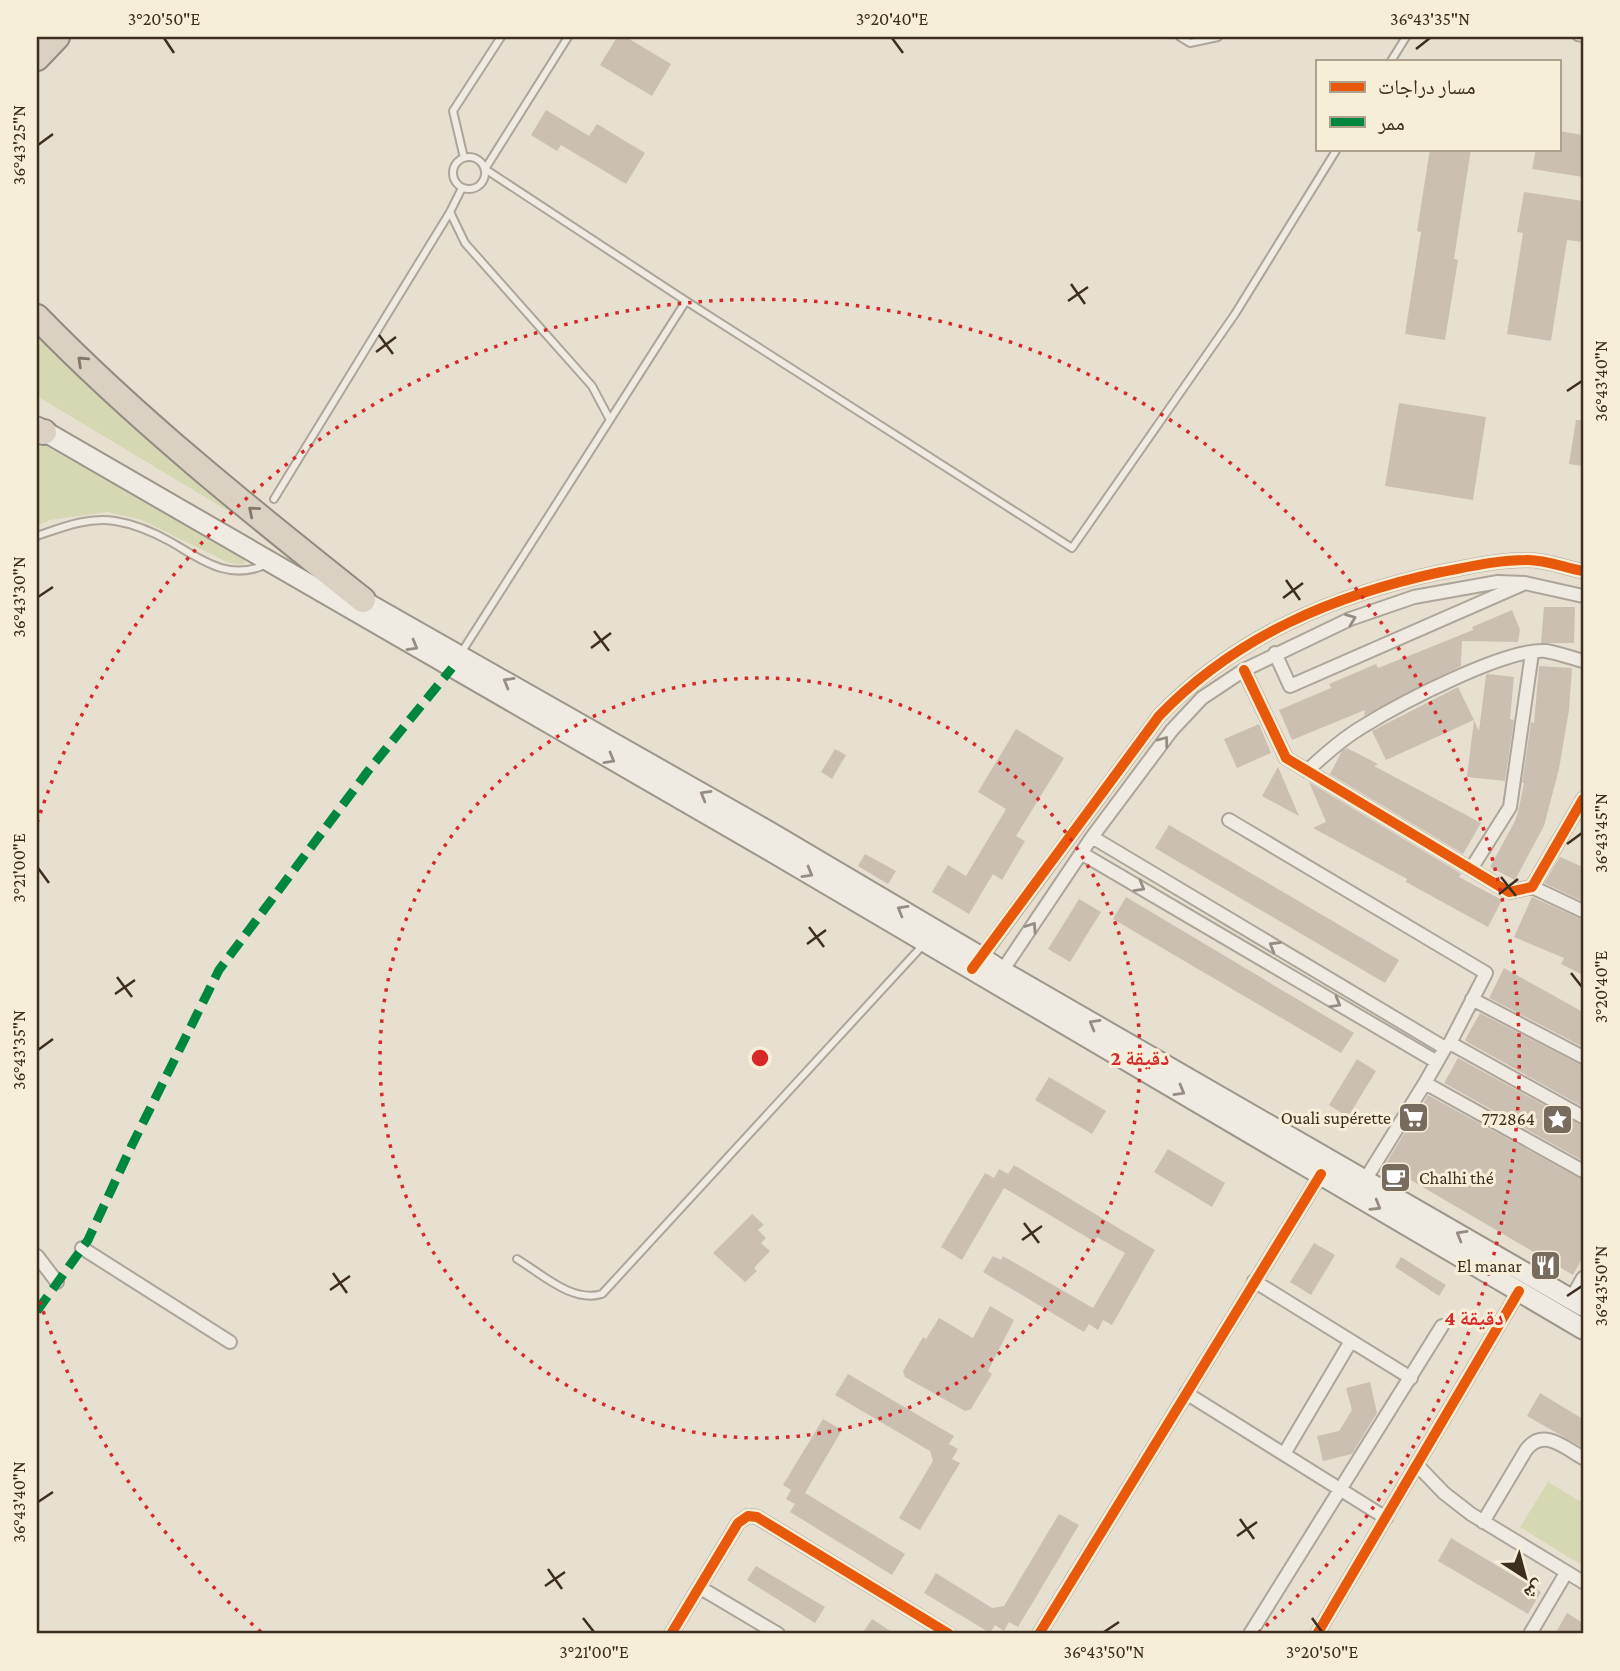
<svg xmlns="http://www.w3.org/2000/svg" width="1620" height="1671" viewBox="0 0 1620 1671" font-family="'Crimson Pro','Noto Naskh Arabic',serif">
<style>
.green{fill:#d6d7b3}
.building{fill:#cbbfb2}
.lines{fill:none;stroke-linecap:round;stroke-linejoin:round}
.service-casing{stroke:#ada599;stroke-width:10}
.minor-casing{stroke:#ada599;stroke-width:16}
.secondary-casing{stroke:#9c958a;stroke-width:23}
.motorway-casing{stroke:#928b80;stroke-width:28}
.service{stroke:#efebe3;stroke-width:6}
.minor{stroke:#efebe3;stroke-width:12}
.secondary{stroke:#efebe3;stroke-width:19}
.motorway{stroke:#dad1c2;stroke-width:24}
.quiet{stroke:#00873e;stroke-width:9;stroke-dasharray:18 9;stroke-linecap:butt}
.cycleway-casing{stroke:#f7eed8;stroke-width:15}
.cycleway{stroke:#e8590c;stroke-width:10}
.oneway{stroke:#847769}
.oneway2{stroke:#968c82}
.ticks{fill:none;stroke:#3d2e20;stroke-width:2.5}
.ring{fill:none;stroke:#d62828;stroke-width:3.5;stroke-dasharray:3.5 7}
.labels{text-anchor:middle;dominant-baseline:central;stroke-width:6;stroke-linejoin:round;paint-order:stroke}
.poi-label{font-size:18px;fill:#3d2e20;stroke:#f7eed8;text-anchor:end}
.centre{fill:#d62828;stroke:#f7eed8;stroke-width:3.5}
.ring-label{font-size:21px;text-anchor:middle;font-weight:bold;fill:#d62828;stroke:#f7eed8;stroke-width:6;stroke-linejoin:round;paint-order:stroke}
.neatline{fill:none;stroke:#3d2e20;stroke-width:2.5}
.ticks-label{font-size:18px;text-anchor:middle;fill:#3d2e20}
</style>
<rect width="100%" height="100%" fill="#e7e0d1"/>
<path class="green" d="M 37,332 L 42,338 L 235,515 L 37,396 Z
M 37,441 L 240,554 L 244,557 L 245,563 L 242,565 L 229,563 L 142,520 L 108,512 L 49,520 L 37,526 Z
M 1548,1482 L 1583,1503 L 1583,1566 L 1520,1527 Z"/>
<path class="building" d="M 617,37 L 626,37 L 671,64 L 652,96 L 600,65 Z
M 546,110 L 589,136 L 597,124 L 645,153 L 626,184 L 561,145 L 557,151 L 531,135 Z
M 1559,131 L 1583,135 L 1583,177 L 1532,169 L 1536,149 L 1559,149 Z
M 1430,149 L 1471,149 L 1454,259 L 1458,260 L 1445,340 L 1405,334 L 1421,232 L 1417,231 Z
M 1524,192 L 1583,201 L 1583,242 L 1567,240 L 1551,341 L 1507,334 L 1523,233 L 1517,232 Z
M 1399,403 L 1486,417 L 1473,500 L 1385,486 Z
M 1576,420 L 1583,420 L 1583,466 L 1569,464 Z
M 1544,607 L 1575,607 L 1574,643 L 1541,643 Z
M 1512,610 L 1520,630 L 1518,642 L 1462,641 L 1461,666 L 1364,716 L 1365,710 L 1292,740 L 1279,710 L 1331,688 L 1329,684 L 1376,664 L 1378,668 L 1426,649 L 1473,630 L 1472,627 Z
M 1539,666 L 1572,668 L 1569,710 L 1559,769 L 1544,826 L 1515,880 L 1490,867 L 1515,821 L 1519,808 L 1524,783 L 1522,783 L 1531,722 L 1534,723 Z
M 1488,674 L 1514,677 L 1510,719 L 1514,720 L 1505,781 L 1467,777 L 1474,720 L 1479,731 L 1486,675 Z
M 1458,687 L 1474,720 L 1386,760 L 1372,731 Z
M 1259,724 L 1271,753 L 1237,768 L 1224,739 Z
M 1016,729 L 1064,758 L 1016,836 L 1025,841 L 1002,880 L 993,874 L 969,914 L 932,892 L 948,865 L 966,876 L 1006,809 L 978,792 Z
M 1347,748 L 1378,764 L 1374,766 L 1481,823 L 1463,854 L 1330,774 L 1342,751 Z
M 835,749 L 846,755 L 832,779 L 821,772 Z
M 1278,767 L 1299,816 L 1262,796 Z
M 1309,782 L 1455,870 L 1461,874 L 1459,877 L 1502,900 L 1488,927 L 1406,882 L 1407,879 L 1313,828 L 1326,822 Z
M 1169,825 L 1399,960 L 1385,983 L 1155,848 Z
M 865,854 L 896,871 L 888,884 L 858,866 Z
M 1560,857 L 1583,867 L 1582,901 L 1544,883 Z
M 1126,897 L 1354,1033 L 1341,1053 L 1113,919 Z
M 1532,897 L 1583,920 L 1583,975 L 1561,964 L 1564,958 L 1514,937 Z
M 1079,899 L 1101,912 L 1070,962 L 1048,949 Z
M 1504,968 L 1583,1012 L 1583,1047 L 1489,998 Z
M 1480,1013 L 1583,1066 L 1583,1107 L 1467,1042 L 1465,1040 Z
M 1458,1058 L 1583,1126 L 1583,1161 L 1444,1083 Z
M 1357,1059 L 1376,1071 L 1348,1117 L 1329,1105 Z
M 1049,1077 L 1106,1111 L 1092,1134 L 1035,1100 Z
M 1428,1095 L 1583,1180 L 1583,1257 L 1573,1275 L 1385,1165 L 1405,1132 L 1407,1133 Z
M 1168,1149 L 1225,1183 L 1212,1207 L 1154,1172 Z
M 1014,1165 L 1155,1250 L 1112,1325 L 1103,1320 L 1098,1330 L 1089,1324 L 1084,1332 L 983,1272 L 993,1256 L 1001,1260 L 1003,1256 L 1093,1308 L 1125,1253 L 1097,1237 L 1095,1242 L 1004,1188 L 962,1260 L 941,1247 L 985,1173 L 994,1178 L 999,1169 L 1008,1174 Z
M 752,1214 L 764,1225 L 758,1230 L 766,1238 L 761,1243 L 770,1251 L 754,1268 L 757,1271 L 745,1282 L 713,1253 Z
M 1314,1243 L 1335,1255 L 1311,1295 L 1290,1282 Z
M 1401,1257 L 1446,1285 L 1439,1296 L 1395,1267 Z
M 990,1306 L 1014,1320 L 988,1371 L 992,1374 L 971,1409 L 965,1411 L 905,1377 L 903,1371 L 923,1337 L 926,1339 L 939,1318 L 973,1338 Z
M 848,1374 L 954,1436 L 949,1444 L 958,1449 L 952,1459 L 960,1463 L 920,1530 L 899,1518 L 933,1461 L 930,1451 L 835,1395 Z
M 1370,1382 L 1377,1413 L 1352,1454 L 1323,1461 L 1317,1436 L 1339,1431 L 1352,1410 L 1346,1388 Z
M 1540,1393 L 1583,1419 L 1583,1448 L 1527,1416 Z
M 823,1419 L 842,1430 L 805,1493 L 905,1554 L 892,1575 L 790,1512 L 795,1504 L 786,1499 L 791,1490 L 783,1485 Z
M 1059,1514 L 1079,1525 L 1018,1627 L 1009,1622 L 1004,1631 L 995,1625 L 990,1633 L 924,1593 L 936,1573 L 992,1608 L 1004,1606 Z
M 1451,1538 L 1541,1592 L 1528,1614 L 1438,1561 Z
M 756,1566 L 825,1607 L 815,1623 L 747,1580 Z
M 1567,1613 L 1583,1623 L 1583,1634 L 1555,1634 Z
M 872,1619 L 895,1634 L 862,1634 Z"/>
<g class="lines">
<defs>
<path id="service" d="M 568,37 L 485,169 L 686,301 L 1072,548 L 1235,314 L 1337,149
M 1180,37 L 1190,43 L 1218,37
M 1577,37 L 1583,38
M 1391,61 L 1406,37
M453 173a16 16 0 1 1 32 0a16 16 0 1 1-32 0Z
M 464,158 L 453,111 L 501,37
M 450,212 L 465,243 L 592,386 L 610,420
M 274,499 L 450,212 L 462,188
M 37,536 C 63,527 87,517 115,521 C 134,524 155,533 171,542 C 202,560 228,581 265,565
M 461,653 L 686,301
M 517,1259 C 542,1274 572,1303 602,1294 L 923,945"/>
<path id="minor" d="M 1275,653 L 1290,686 L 1523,584
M 1244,670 L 1286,758 L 1509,892 L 1532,887 L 1583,799
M 1307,771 C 1324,755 1342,739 1362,727 C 1399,704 1505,648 1546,651 C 1558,653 1572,658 1583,661
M 1229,820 L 1486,973 L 1450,1043 L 1445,1048
M 1092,837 L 1445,1048 L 1437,1062
M 1081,853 L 1437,1062 L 1425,1083
M 1471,869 L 1510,807 L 1532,653
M 1532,887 L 1583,911
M 977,963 L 1159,716 C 1236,636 1334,595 1441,572 C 1468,567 1497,560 1526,560 C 1544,559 1565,568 1583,571
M 998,977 L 1092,837 L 1172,730 L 1202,698 L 1244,670 L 1350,619 L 1414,597 L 1498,582 L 1525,583 L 1583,596
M 1472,999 L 1583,1057
M 1450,1043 L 1583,1117
M 1365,1180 L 1425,1083 L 1583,1171
M 82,1248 L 230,1342
M 37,1256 L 57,1282
M 1254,1281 L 1411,1378
M 1571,1299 L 1583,1278
M 1186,1393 L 1386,1518
M 1284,1454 L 1351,1341
M 1417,1465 L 1444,1493 L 1471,1514 L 1583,1582
M 1483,1522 L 1526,1450 C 1543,1427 1565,1448 1583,1458
M 699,1587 L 778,1634
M 671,1634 L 738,1523 L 748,1516 L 757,1517 L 949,1634
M 1039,1634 L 1321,1174
M 1250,1634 L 1442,1326
M 1317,1634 L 1519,1291
M 1530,1634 L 1566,1573"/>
<path id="secondary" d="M 37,427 L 762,846 L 1583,1329
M 351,594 L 768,831 L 981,957 L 1002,971 L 1583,1306"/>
<path id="motorway" d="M 37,58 L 57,37
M 37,317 C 137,420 251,511 363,600
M 37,431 L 44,432"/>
</defs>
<use href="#service" class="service-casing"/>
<use href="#minor" class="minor-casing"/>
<use href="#secondary" class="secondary-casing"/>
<use href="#motorway" class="motorway-casing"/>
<use href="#service" class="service"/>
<use href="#minor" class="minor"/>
<use href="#secondary" class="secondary"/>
<use href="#motorway" class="motorway"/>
<path class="quiet" d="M 37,1311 L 88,1240 L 132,1145 L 219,970 L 368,771 L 452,668"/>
<defs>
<path id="cycleway" d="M 1244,670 L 1286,758 L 1509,892 L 1532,887 L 1583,799
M 972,969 L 1159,716 C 1236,636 1334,595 1441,572 C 1468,567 1497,560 1526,560 C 1544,559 1565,568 1583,571
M 671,1634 L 738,1523 L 748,1516 L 757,1517 L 949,1634
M 1039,1634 L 1321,1174
M 1317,1634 L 1519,1291"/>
</defs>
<use href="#cycleway" class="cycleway-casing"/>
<use href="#cycleway" class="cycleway"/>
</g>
<defs><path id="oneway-chevron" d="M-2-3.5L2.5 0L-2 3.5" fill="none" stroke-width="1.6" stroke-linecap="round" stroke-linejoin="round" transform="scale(1.75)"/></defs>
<g class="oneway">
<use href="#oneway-chevron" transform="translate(82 361) rotate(-137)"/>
<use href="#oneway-chevron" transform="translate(253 511) rotate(-140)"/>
</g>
<g class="oneway2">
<use href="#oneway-chevron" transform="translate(1351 619) rotate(-21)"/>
<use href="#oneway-chevron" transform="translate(413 646) rotate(30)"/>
<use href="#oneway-chevron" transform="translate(508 682) rotate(-150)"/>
<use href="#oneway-chevron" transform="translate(1164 741) rotate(-53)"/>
<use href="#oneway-chevron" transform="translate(610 759) rotate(30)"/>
<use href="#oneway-chevron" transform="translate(705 795) rotate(-150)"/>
<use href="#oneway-chevron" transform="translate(808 873) rotate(30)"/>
<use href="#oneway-chevron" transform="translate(1140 887) rotate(30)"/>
<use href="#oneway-chevron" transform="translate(902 910) rotate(-150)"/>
<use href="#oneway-chevron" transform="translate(1032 927) rotate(-56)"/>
<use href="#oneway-chevron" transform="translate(1274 946) rotate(-149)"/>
<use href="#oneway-chevron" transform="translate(1336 1003) rotate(30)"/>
<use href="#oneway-chevron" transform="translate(1094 1024) rotate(-150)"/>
<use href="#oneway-chevron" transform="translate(1180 1091) rotate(30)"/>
<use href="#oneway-chevron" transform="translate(1376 1206) rotate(31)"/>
<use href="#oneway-chevron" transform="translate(1461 1235) rotate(-150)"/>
</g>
<path class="ticks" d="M 164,38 L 174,53M 892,38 L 903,53M 1416,49 L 1430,38M 38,145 L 53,134M 1071,284 L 1085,304M 1068,301 L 1088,287M 379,335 L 393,354M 376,352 L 396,337M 1567,391 L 1582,381M 1286,580 L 1300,600M 38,597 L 53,587M 1283,598 L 1303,583M 594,631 L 609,651M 591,648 L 611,633M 1567,844 L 1582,833M 38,868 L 49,883M 1501,877 L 1516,896M 1499,894 L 1518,879M 809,927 L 824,947M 807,944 L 826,930M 1571,973 L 1582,987M 117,977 L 132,997M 115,994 L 135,980M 38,1050 L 53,1039M 1024,1223 L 1039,1243M 1022,1240 L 1042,1226M 333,1273 L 347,1293M 330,1290 L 350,1276M 1567,1296 L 1582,1286M 38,1502 L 53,1492M 1240,1519 L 1254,1539M 1237,1536 L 1257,1522M 548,1569 L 562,1589M 545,1586 L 565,1572M 583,1618 L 594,1632M 1312,1618 L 1322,1632M 1104,1632 L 1119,1622"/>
<g class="ring">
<circle cx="760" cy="1058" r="380"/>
<path d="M261 1632A760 760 0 0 1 37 1293M37 823A760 760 0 1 1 1259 1632"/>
</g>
<defs>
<symbol id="supermarket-square" viewBox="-11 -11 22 22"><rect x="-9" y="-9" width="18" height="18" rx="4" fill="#786c5e" stroke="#f7eed8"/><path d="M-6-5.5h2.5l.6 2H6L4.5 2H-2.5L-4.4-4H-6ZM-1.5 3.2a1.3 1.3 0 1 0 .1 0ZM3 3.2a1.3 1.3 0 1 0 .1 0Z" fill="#fff"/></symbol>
<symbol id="sight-square" viewBox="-11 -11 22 22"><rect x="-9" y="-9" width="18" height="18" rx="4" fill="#786c5e" stroke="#f7eed8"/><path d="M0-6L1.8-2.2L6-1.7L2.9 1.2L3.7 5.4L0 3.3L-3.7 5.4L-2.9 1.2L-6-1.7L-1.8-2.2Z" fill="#fff"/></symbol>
<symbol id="cafe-square" viewBox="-11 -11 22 22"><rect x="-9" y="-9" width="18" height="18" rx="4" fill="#786c5e" stroke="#f7eed8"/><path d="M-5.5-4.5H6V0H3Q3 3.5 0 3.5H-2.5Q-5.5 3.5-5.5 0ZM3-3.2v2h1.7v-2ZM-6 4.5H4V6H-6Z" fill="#fff"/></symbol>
<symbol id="restaurant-square" viewBox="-11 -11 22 22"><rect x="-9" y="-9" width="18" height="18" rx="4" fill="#786c5e" stroke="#f7eed8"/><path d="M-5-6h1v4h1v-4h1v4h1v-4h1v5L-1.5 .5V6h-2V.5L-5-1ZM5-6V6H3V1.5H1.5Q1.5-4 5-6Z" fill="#fff"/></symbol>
</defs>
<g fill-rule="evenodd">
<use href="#supermarket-square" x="1396" y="1100" width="35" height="35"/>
<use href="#sight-square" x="1540" y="1102" width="35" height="35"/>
<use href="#cafe-square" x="1378" y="1160" width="35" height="35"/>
<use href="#restaurant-square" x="1528" y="1248" width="35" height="35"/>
</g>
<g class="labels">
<g class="poi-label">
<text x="1391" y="1118">Ouali supérette</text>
<text x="1535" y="1119">772864</text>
<text x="1419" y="1178" text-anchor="start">Chalhi thé</text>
<text x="1522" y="1266">El manar</text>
</g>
</g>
<circle cx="760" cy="1058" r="10" class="centre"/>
<g class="ring-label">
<text x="1140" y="1065">2 دقيقة</text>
<text x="1474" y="1325">4 دقيقة</text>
</g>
<rect width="1620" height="1671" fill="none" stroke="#f7eed8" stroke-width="77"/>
<rect x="1316" y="60" width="245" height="91" fill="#f7eed8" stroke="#ada18e" stroke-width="2"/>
<rect x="1330" y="82" width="35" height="10" fill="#e8590c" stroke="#ada18e" stroke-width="2"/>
<text x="1378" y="94" font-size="21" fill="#3d2e20">مسار دراجات</text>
<rect x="1330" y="117" width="35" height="10" fill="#00873e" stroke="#ada18e" stroke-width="2"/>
<text x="1378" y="130" font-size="21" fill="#3d2e20">ممر</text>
<g transform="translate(1525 1577) rotate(144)" stroke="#f7eed8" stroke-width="5" paint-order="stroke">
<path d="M0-5L12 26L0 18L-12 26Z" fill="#3d2e20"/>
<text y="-10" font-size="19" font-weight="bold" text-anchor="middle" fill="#3d2e20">ش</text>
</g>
<rect x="38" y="38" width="1544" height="1594" class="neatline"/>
<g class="ticks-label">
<text x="164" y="25">3°20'50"E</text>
<text x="892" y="25">3°20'40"E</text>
<text x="1430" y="25">36°43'35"N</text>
<text transform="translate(19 145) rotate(-90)" y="6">36°43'25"N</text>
<text transform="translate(1601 381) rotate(-90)" y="6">36°43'40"N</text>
<text transform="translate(19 597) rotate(-90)" y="6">36°43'30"N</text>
<text transform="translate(1601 833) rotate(-90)" y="6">36°43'45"N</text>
<text transform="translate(19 868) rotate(-90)" y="6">3°21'00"E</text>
<text transform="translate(1601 987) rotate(-90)" y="6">3°20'40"E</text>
<text transform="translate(19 1050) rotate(-90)" y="6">36°43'35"N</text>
<text transform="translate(1601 1286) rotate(-90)" y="6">36°43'50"N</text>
<text transform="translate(19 1502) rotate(-90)" y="6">36°43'40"N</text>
<text x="594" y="1658">3°21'00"E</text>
<text x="1104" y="1658">36°43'50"N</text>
<text x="1322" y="1658">3°20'50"E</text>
</g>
</svg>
